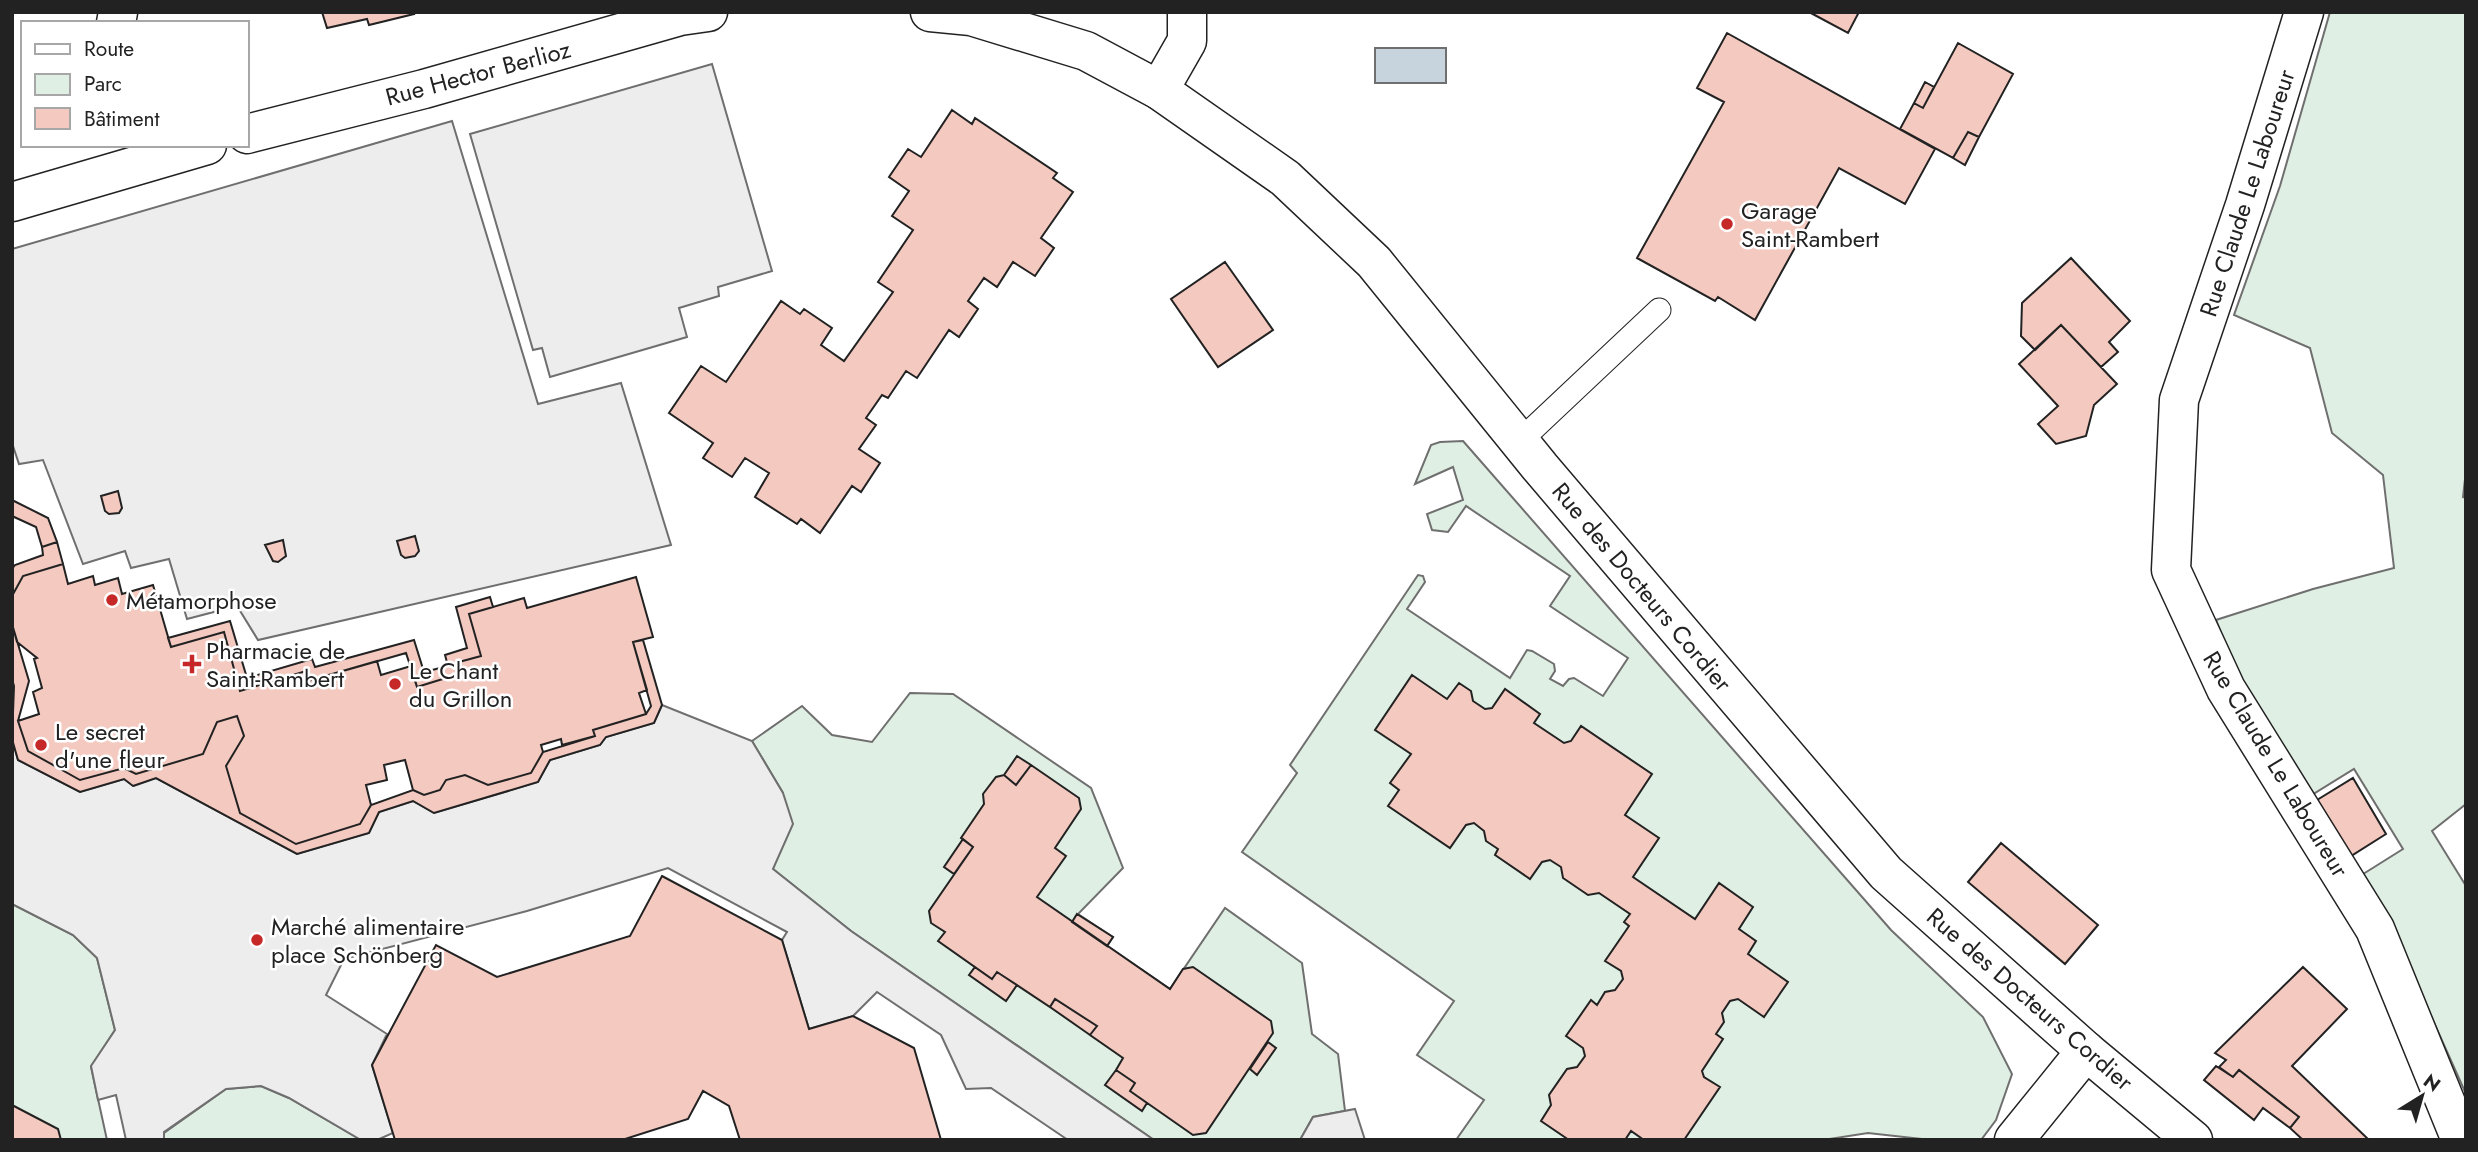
<svg xmlns="http://www.w3.org/2000/svg" width="2478" height="1152" viewBox="0 0 2478 1152" font-family="Jost,sans-serif">
<style>
.green{fill:#e0efe3;stroke:#6f6f6f;stroke-width:2}
.parking{fill:#ededed;stroke:#6f6f6f;stroke-width:2}
.water{fill:#c7d3dd;stroke:#6f6f6f;stroke-width:2}
.building{fill:#f3c9c0;stroke:#222;stroke-width:2}
.lines{fill:none;stroke-linecap:round;stroke-linejoin:round}
.lane-casing{stroke:#222;stroke-width:25}
.street-casing{stroke:#222;stroke-width:41}
.secondary-casing{stroke:#222;stroke-width:41}
.lane{stroke:#fff;stroke-width:23}
.street{stroke:#fff;stroke-width:38}
.secondary{stroke:#fff;stroke-width:38}
.poi-dot{fill:#c62828;stroke:#fff;stroke-width:2.5}
.labels{text-anchor:middle;dominant-baseline:central;stroke-width:5;stroke-linejoin:round;paint-order:stroke}
.street-label{font-size:24px;fill:#222;stroke:#fff}
.poi-label{font-size:24px;fill:#222;stroke:#fff;text-anchor:start}
</style>
<rect width="100%" height="100%" fill="#fff"/>
<path class="green" d="M 2330,12 L 2466,12 L 2466,470 L 2463,497 L 2466,498 L 2466,804 L 2432,831 L 2466,886 L 2466,1094 L 2392,929 L 2360,876 L 2403,849 L 2354,769 L 2310,796 L 2238,675 L 2216,620 L 2313,589 L 2394,568 L 2383,475 L 2332,433 L 2310,348 L 2234,315 L 2280,186 Z
M 1463,441 L 1891,930 L 1983,1017 L 2012,1074 L 1996,1120 L 1981,1140 L 1931,1140 L 1868,1133 L 1823,1140 L 1456,1140 L 1484,1100 L 1417,1055 L 1454,1001 L 1242,852 L 1297,773 L 1290,765 L 1418,575 L 1423,576 L 1425,582 L 1407,609 L 1510,678 L 1527,650 L 1532,651 L 1554,664 L 1555,671 L 1550,679 L 1563,686 L 1569,679 L 1574,678 L 1603,696 L 1628,658 L 1550,606 L 1570,576 L 1466,506 L 1448,532 L 1432,530 L 1427,514 L 1463,500 L 1453,467 L 1415,484 L 1431,445 L 1440,442 Z
M 910,693 L 953,694 L 1091,788 L 1123,868 L 1078,914 L 1113,937 L 1107,946 L 1170,989 L 1225,908 L 1302,963 L 1312,1034 L 1338,1054 L 1345,1111 L 1313,1117 L 1300,1140 L 1154,1140 L 851,931 L 773,869 L 783,793 L 752,741 L 802,706 L 832,735 L 872,742 Z
M 12,904 L 73,935 L 97,958 L 115,1030 L 91,1067 L 107,1140 L 61,1140 L 12,1105 Z
M 261,1086 L 289,1098 L 361,1140 L 164,1140 L 164,1133 L 226,1089 Z"/>
<path class="parking" d="M 712,64 L 772,271 L 718,287 L 719,296 L 679,308 L 687,337 L 550,377 L 542,348 L 533,350 L 470,134 Z
M 452,121 L 538,404 L 621,383 L 671,545 L 258,640 L 237,606 L 187,619 L 169,559 L 131,568 L 125,551 L 83,564 L 43,460 L 19,464 L 12,443 L 12,249 Z
M 662,705 L 752,741 L 783,793 L 793,824 L 773,869 L 851,931 L 1154,1140 L 1068,1140 L 991,1088 L 966,1089 L 941,1035 L 877,992 L 853,1016 L 809,1029 L 782,940 L 787,932 L 668,868 L 527,911 L 344,959 L 326,995 L 387,1034 L 372,1065 L 393,1133 L 377,1140 L 361,1140 L 289,1098 L 261,1086 L 226,1089 L 164,1132 L 164,1140 L 126,1140 L 116,1095 L 98,1100 L 91,1066 L 115,1030 L 97,958 L 73,935 L 12,904 L 12,739 L 18,760 L 80,792 L 124,779 L 134,786 L 156,778 L 297,854 L 369,833 L 379,812 L 413,801 L 434,813 L 538,782 L 550,760 L 600,745 L 606,737 L 654,723 Z
M 1355,1109 L 1365,1140 L 1300,1140 L 1313,1117 Z"/>
<path class="water" d="M 1375,48 L 1446,48 L 1446,83 L 1375,83 Z"/>
<path class="building" d="M 322,12 L 413,12 L 414,14 L 369,25 L 367,19 L 327,28 Z
M 1809,12 L 1859,12 L 1848,33 Z
M 1727,33 L 1935,149 L 1905,204 L 1839,168 L 1755,320 L 1718,297 L 1715,301 L 1637,258 L 1724,102 L 1697,88 Z
M 1958,43 L 2013,74 L 1979,137 L 1968,132 L 1953,158 L 1900,129 L 1914,103 L 1923,108 Z
M 1925,82 L 1934,87 L 1923,108 L 1914,103 Z
M 952,110 L 972,124 L 975,118 L 1057,173 L 1053,178 L 1073,192 L 1041,238 L 1054,248 L 1035,276 L 1013,262 L 997,287 L 984,278 L 968,301 L 978,309 L 959,337 L 949,330 L 917,378 L 906,371 L 888,398 L 882,395 L 866,418 L 876,425 L 859,449 L 880,463 L 861,492 L 852,486 L 820,533 L 801,519 L 797,524 L 755,497 L 769,473 L 745,458 L 732,477 L 703,458 L 713,443 L 669,413 L 701,366 L 726,382 L 781,301 L 800,314 L 804,309 L 832,328 L 821,345 L 844,361 L 893,292 L 878,282 L 913,230 L 892,216 L 909,191 L 889,177 L 908,149 L 921,157 Z
M 1968,132 L 1979,137 L 1965,165 L 1953,158 Z
M 2071,258 L 2130,321 L 2109,342 L 2118,352 L 2101,367 L 2061,325 L 2035,350 L 2021,336 L 2022,303 Z
M 1225,262 L 1273,330 L 1218,367 L 1171,299 Z
M 2061,325 L 2117,384 L 2094,405 L 2086,436 L 2056,444 L 2038,424 L 2058,406 L 2019,364 Z
M 118,491 L 122,508 L 119,513 L 109,514 L 105,511 L 101,496 Z
M 12,500 L 48,518 L 57,542 L 42,547 L 36,527 L 12,516 Z
M 415,536 L 419,551 L 415,556 L 405,558 L 401,555 L 397,541 Z
M 283,540 L 286,556 L 278,562 L 273,561 L 265,545 Z
M 57,542 L 63,564 L 23,576 L 12,596 L 12,569 L 15,565 L 43,555 L 42,547 Z
M 63,564 L 68,584 L 93,576 L 95,585 L 118,578 L 122,594 L 153,585 L 171,647 L 224,632 L 240,691 L 306,671 L 308,681 L 377,661 L 381,675 L 411,666 L 417,687 L 462,673 L 459,662 L 481,656 L 469,614 L 524,598 L 527,608 L 636,577 L 653,637 L 633,642 L 647,690 L 639,693 L 646,714 L 593,730 L 595,736 L 562,745 L 561,739 L 541,745 L 543,752 L 531,773 L 488,785 L 465,775 L 446,780 L 440,790 L 424,795 L 413,790 L 405,760 L 384,765 L 387,780 L 366,785 L 371,805 L 360,824 L 296,844 L 240,813 L 226,766 L 244,736 L 237,716 L 217,722 L 203,754 L 136,774 L 124,768 L 80,780 L 28,751 L 18,721 L 39,714 L 33,692 L 42,688 L 34,659 L 37,658 L 17,642 L 12,624 L 12,596 L 23,576 Z
M 490,597 L 493,607 L 469,614 L 481,656 L 459,662 L 462,673 L 417,687 L 406,653 L 308,681 L 306,671 L 240,691 L 224,632 L 171,647 L 168,638 L 230,621 L 247,678 L 312,659 L 315,667 L 414,640 L 424,672 L 448,666 L 445,655 L 467,648 L 456,607 Z
M 12,624 L 29,681 L 18,721 L 28,751 L 80,780 L 124,768 L 136,774 L 203,754 L 217,722 L 237,716 L 244,736 L 226,766 L 240,813 L 296,844 L 360,824 L 371,805 L 413,790 L 424,795 L 440,790 L 446,780 L 465,775 L 488,785 L 531,773 L 543,752 L 595,736 L 593,730 L 646,714 L 651,706 L 633,642 L 643,640 L 662,705 L 654,723 L 606,737 L 600,745 L 550,760 L 538,782 L 434,813 L 413,801 L 379,812 L 369,833 L 297,854 L 156,778 L 133,786 L 124,779 L 80,792 L 18,760 L 12,739 L 14,686 L 12,679 Z
M 1412,675 L 1447,699 L 1459,683 L 1471,691 L 1473,701 L 1485,709 L 1492,708 L 1505,689 L 1540,714 L 1534,723 L 1564,743 L 1571,741 L 1581,726 L 1652,774 L 1625,815 L 1659,838 L 1633,877 L 1695,919 L 1719,883 L 1753,907 L 1739,929 L 1756,941 L 1748,954 L 1788,982 L 1764,1017 L 1738,999 L 1730,1001 L 1722,1013 L 1724,1022 L 1716,1034 L 1723,1039 L 1702,1071 L 1704,1077 L 1720,1087 L 1684,1140 L 1644,1140 L 1631,1131 L 1625,1140 L 1569,1140 L 1541,1121 L 1551,1105 L 1549,1095 L 1567,1069 L 1577,1067 L 1585,1056 L 1583,1048 L 1566,1036 L 1591,1000 L 1597,1005 L 1605,992 L 1615,990 L 1623,979 L 1621,971 L 1605,961 L 1629,926 L 1624,922 L 1630,914 L 1599,893 L 1588,895 L 1563,878 L 1561,867 L 1550,860 L 1542,862 L 1530,879 L 1495,855 L 1498,849 L 1486,841 L 1484,831 L 1474,823 L 1466,825 L 1450,848 L 1388,806 L 1399,790 L 1390,783 L 1411,754 L 1375,730 Z
M 1017,756 L 1031,765 L 1016,785 L 1004,775 Z
M 1031,765 L 1079,798 L 1081,809 L 1055,848 L 1066,856 L 1037,897 L 1170,989 L 1183,969 L 1193,967 L 1271,1021 L 1273,1033 L 1206,1133 L 1193,1135 L 1130,1091 L 1135,1083 L 1116,1070 L 1123,1058 L 1090,1035 L 1097,1026 L 1055,999 L 1050,1007 L 997,972 L 992,979 L 938,941 L 945,932 L 931,923 L 929,911 L 973,847 L 961,838 L 984,804 L 983,794 L 996,777 L 1004,775 L 1016,785 Z
M 2353,778 L 2386,834 L 2351,856 L 2317,800 Z
M 963,839 L 973,847 L 954,874 L 944,867 Z
M 2001,843 L 2098,925 L 2065,964 L 1968,882 Z
M 662,876 L 782,940 L 809,1029 L 853,1016 L 914,1048 L 941,1140 L 740,1140 L 729,1106 L 703,1091 L 688,1119 L 622,1140 L 395,1140 L 372,1065 L 436,945 L 497,977 L 630,936 Z
M 1077,914 L 1113,937 L 1107,946 L 1072,922 Z
M 975,967 L 992,979 L 997,972 L 1017,985 L 1006,1001 L 969,975 Z
M 2303,967 L 2347,1009 L 2292,1066 L 2369,1140 L 2303,1140 L 2290,1128 L 2299,1117 L 2239,1070 L 2233,1077 L 2219,1067 L 2226,1060 L 2215,1053 Z
M 1055,999 L 1097,1026 L 1090,1035 L 1050,1007 Z
M 1268,1042 L 1276,1048 L 1257,1075 L 1250,1069 Z
M 2216,1066 L 2233,1077 L 2239,1070 L 2299,1117 L 2290,1128 L 2263,1108 L 2254,1120 L 2204,1080 Z
M 1116,1070 L 1135,1083 L 1130,1091 L 1147,1103 L 1142,1111 L 1105,1085 Z
M 12,1105 L 58,1129 L 61,1140 L 12,1140 Z"/>
<g class="lines">
<defs>
<path id="lane" d="M 1520,441 L 1659,310"/>
<path id="street" d="M 2304,12 L 2245,205 L 2179,400 L 2171,570 L 2226,689 L 2375,929 L 2461,1140
M 116,23 L 118,12
M 1159,90 L 1187,41 L 1187,12
M 2014,1140 L 2086,1051"/>
<path id="secondary" d="M 930,12 L 971,16 L 1086,51 L 1159,90 L 1285,178 L 1374,262 L 1540,467 L 1886,873 L 2086,1051 L 2193,1140
M 247,134 L 424,89 L 680,16 L 708,12
M 12,202 L 207,145"/>
</defs>
<use href="#lane" class="lane-casing"/>
<use href="#street" class="street-casing"/>
<use href="#secondary" class="secondary-casing"/>
<use href="#lane" class="lane"/>
<use href="#street" class="street"/>
<use href="#secondary" class="secondary"/>
</g>
<g class="poi-dot">
<circle cx="1727" cy="224" r="7"/>
<circle cx="112" cy="600" r="7"/>
<path d="M188.5 653.5h7v7h7v7h-7v7h-7v-7h-7v-7h7z"/>
<circle cx="395" cy="684" r="7"/>
<circle cx="41" cy="745" r="7"/>
<circle cx="257" cy="940" r="7"/>
</g>
<g class="labels">
<g class="street-label">
<text transform="translate(478 73) rotate(-15)">Rue Hector Berlioz</text>
<text transform="translate(2247 193) rotate(-72)">Rue Claude Le Laboureur</text>
<text transform="translate(1642 587) rotate(50)">Rue des Docteurs Cordier</text>
<text transform="translate(2276 764) rotate(59)">Rue Claude Le Laboureur</text>
<text transform="translate(2030 999) rotate(41)">Rue des Docteurs Cordier</text>
</g>
<g class="poi-label">
<text x="1741" y="210">Garage<tspan x="1741" dy="28">Saint-Rambert</tspan></text>
<text x="126" y="600">Métamorphose</text>
<text x="206" y="650">Pharmacie de<tspan x="206" dy="28">Saint-Rambert</tspan></text>
<text x="409" y="670">Le Chant<tspan x="409" dy="28">du Grillon</tspan></text>
<text x="55" y="731">Le secret<tspan x="55" dy="28">d'une fleur</tspan></text>
<text x="271" y="926">Marché alimentaire<tspan x="271" dy="28">place Schönberg</tspan></text>
</g>
</g>
<rect width="2478" height="1152" fill="none" stroke="#222222" stroke-width="28"/>
<rect x="21" y="21" width="228" height="126" fill="#ffffff" stroke="#a7a7a7" stroke-width="2"/>
<rect x="35" y="44" width="35" height="10" fill="#ffffff" stroke="#a7a7a7" stroke-width="2"/>
<text x="84" y="56" font-size="21" fill="#222222">Route</text>
<rect x="35" y="74" width="35" height="21" fill="#e0efe3" stroke="#a7a7a7" stroke-width="2"/>
<text x="84" y="91" font-size="21" fill="#222222">Parc</text>
<rect x="35" y="108" width="35" height="21" fill="#f3c9c0" stroke="#a7a7a7" stroke-width="2"/>
<text x="84" y="126" font-size="21" fill="#222222">Bâtiment</text>
<g transform="translate(2422 1096) rotate(37)" stroke="#ffffff" stroke-width="5" paint-order="stroke">
<path d="M0-5L12 26L0 18L-12 26Z" fill="#222222"/>
<text y="-10" font-size="19" font-weight="bold" text-anchor="middle" fill="#222222">N</text>
</g>
</svg>
